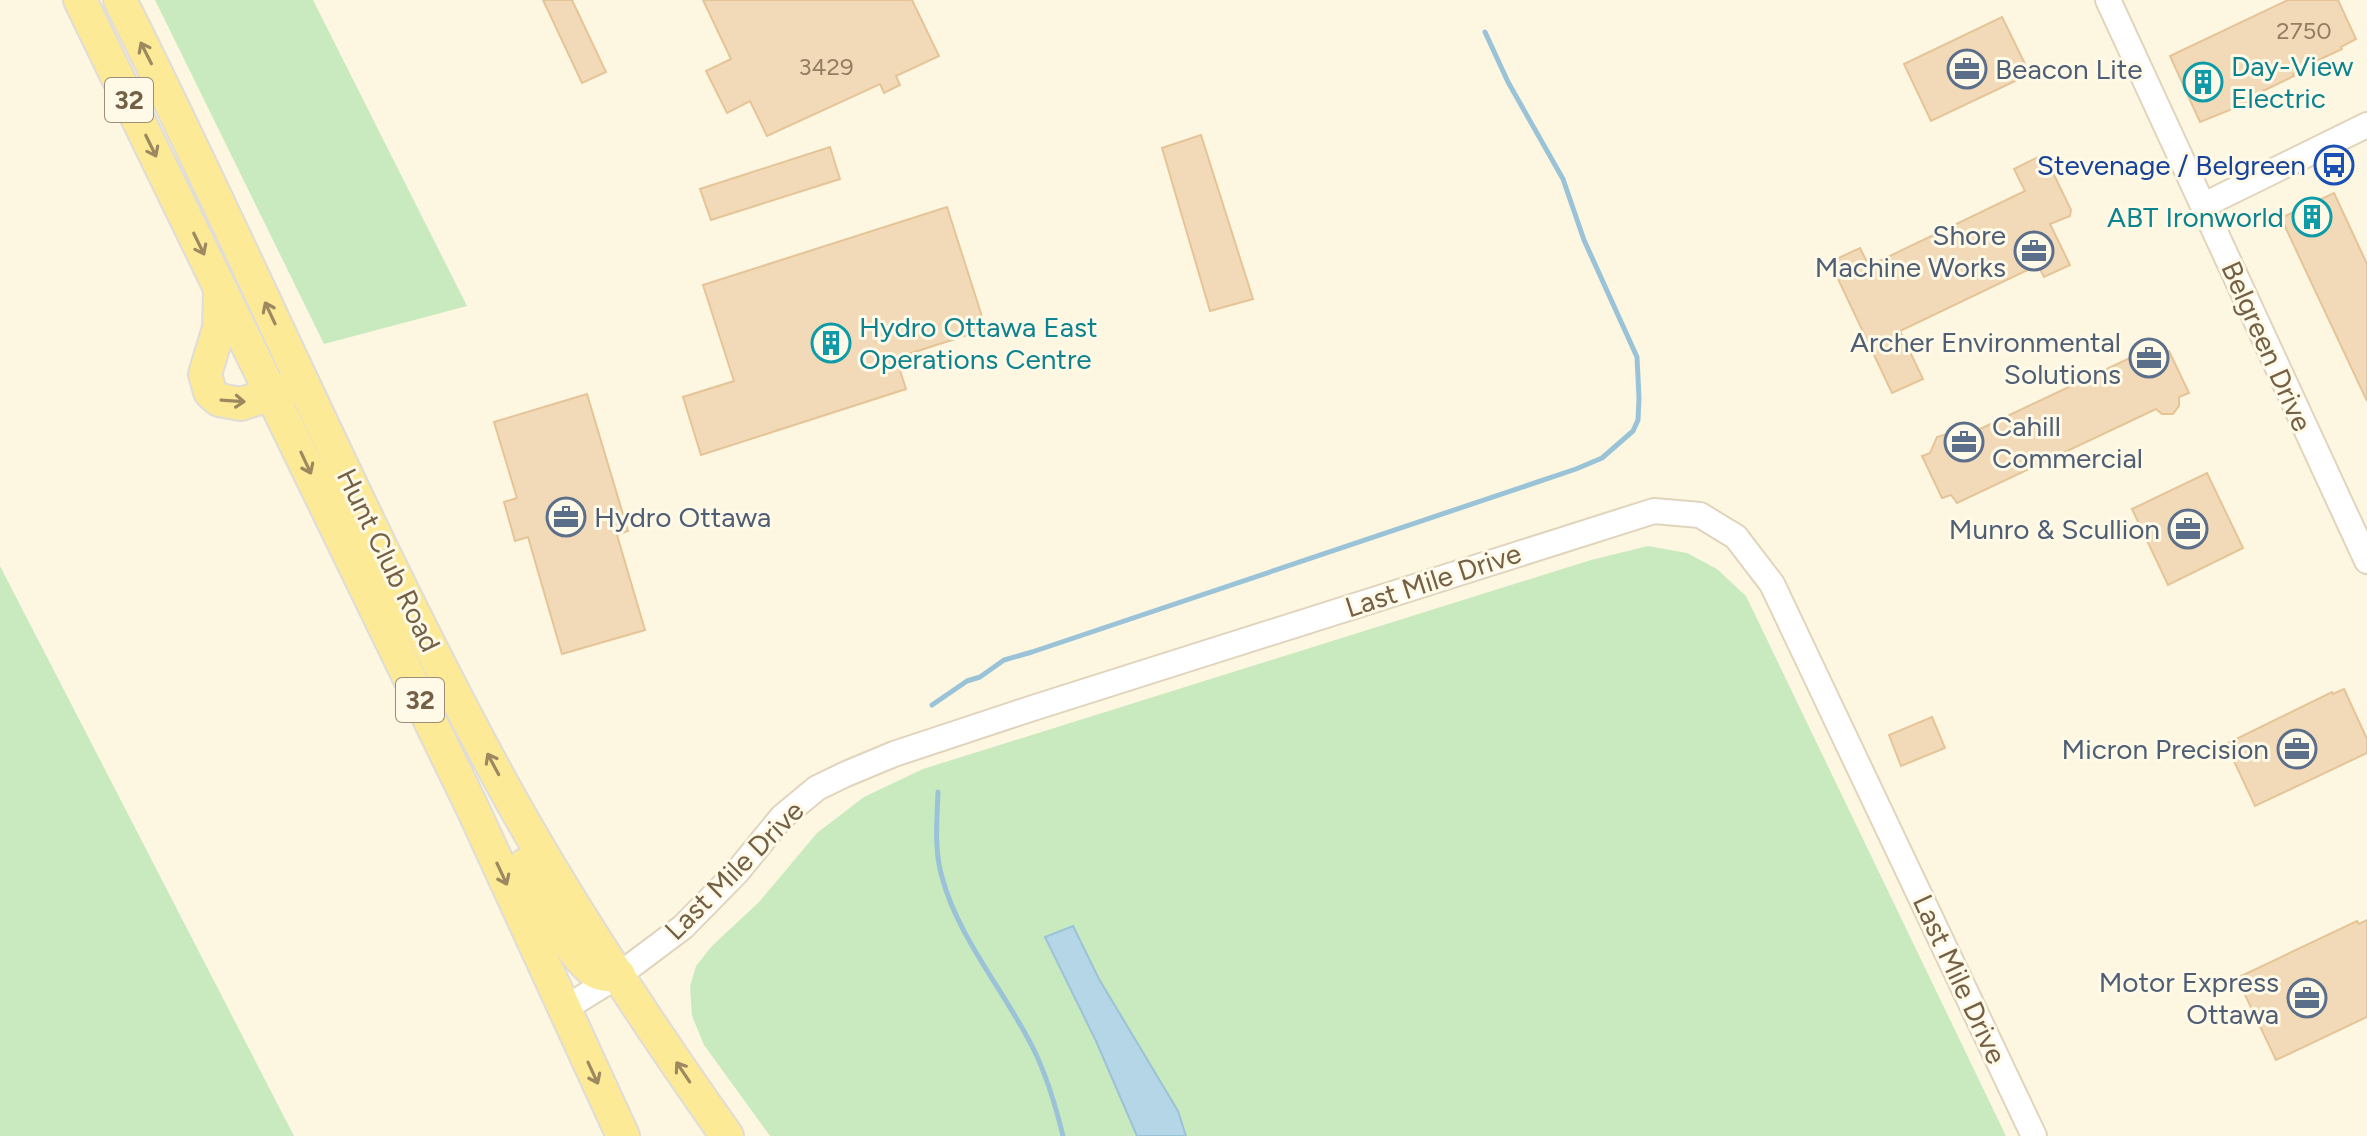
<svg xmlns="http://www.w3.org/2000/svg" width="2367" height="1136" viewBox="0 0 2367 1136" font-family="Figtree,sans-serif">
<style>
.green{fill:#c9eabf}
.water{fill:#b5d6e6;stroke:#9bc3d8;stroke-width:2}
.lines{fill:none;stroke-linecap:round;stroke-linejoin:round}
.stream{stroke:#9bc3d8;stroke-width:5}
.building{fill:#f2dab8;stroke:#e5c498;stroke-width:2}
.minor-casing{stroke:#e1d4bd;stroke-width:28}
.major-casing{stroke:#e0dcd7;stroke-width:36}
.minor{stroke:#fff;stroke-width:24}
.major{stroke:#fdea97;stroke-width:32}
.oneway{stroke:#9d895f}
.labels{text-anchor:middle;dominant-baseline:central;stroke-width:6;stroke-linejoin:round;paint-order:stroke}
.number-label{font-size:24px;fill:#947e63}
.shield{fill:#fffae7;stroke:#9e8e77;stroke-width:2}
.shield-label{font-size:26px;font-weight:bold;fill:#746047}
.culture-label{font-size:28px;fill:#0d838f;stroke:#fffae7;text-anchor:start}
.service-label{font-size:28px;fill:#4e5e75;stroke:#fffae7;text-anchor:end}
.transit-label{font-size:28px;fill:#164399;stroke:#fffae7;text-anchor:end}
.street-label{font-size:28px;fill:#746047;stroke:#fffae7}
</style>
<rect width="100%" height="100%" fill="#fdf7e1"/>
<path class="green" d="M 155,0 L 313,0 L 467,306 L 324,344 Z
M 1648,546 L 1687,553 L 1717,569 L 1746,596 L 2006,1136 L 1186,1136 L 1178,1111 L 1099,979 L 1073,926 L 1045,938 L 1096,1041 L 1137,1136 L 770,1136 L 704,1045 L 692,1016 L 690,986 L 696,966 L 712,946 L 759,902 L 817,833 L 864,797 L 923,769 L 1591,560 Z
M 0,566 L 294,1136 L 0,1136 Z"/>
<path class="water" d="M 1073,926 L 1099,979 L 1178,1111 L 1186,1136 L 1137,1136 L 1096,1041 L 1045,937 Z"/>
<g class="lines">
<path class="stream" d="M 932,705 L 967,681 L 980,677 L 1004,660 L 1032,652 L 1576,469 L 1602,458 L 1633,431 L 1638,420 L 1639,398 L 1637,357 L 1584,240 L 1563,179 L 1508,82 L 1485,32
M 938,792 C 937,820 934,850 942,877 C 958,938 1006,993 1034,1050 C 1047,1077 1056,1107 1063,1136"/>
</g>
<path class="building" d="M 543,0 L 572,0 L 606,72 L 582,83 Z
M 703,0 L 912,0 L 939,56 L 896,76 L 900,85 L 884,93 L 880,84 L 767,136 L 750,101 L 727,113 L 706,71 L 731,59 Z
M 2288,0 L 2338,0 L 2356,39 L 2341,47 L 2342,49 L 2306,66 L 2293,74 L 2294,76 L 2261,92 L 2262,94 L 2248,100 L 2250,102 L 2200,122 L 2170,56 Z
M 2002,17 L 2030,74 L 1931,121 L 1904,64 Z
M 1201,135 L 1253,299 L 1210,311 L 1162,148 Z
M 830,147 L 840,179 L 711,220 L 700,189 Z
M 2044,154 L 2071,210 L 2070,216 L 2050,224 L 2070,265 L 2044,277 L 2038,265 L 1900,331 L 1923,379 L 1892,393 L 1830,262 L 1860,248 L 1869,266 L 2025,191 L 2014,169 Z
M 2334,193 L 2367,264 L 2367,401 L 2281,218 Z
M 947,207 L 986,329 L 896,358 L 906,389 L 701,455 L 683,397 L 734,381 L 703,285 Z
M 2155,346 L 2159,356 L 2169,351 L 2189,393 L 2179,397 L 2179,406 L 2173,414 L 2162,414 L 2156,409 L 1957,503 L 1951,495 L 1942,498 L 1922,456 L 1930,453 L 1937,437 L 1947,434 L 1957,440 Z
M 587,394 L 628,531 L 617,535 L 645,630 L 562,654 L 528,537 L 515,541 L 504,502 L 517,498 L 494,422 Z
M 2207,473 L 2243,548 L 2168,585 L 2132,509 Z
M 2344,689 L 2367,739 L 2367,753 L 2255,806 L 2226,744 L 2332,692 L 2333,694 Z
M 1932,717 L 1945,748 L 1901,766 L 1889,735 Z
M 2367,920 L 2367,1017 L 2276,1060 L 2237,978 L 2357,921 L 2359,924 Z"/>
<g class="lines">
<defs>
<path id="minor" d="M 2108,0 L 2367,561
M 2204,205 L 2367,125
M 564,1009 L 619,975 L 683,927 L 737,872 L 782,817 L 817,788 L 846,774 L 894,754 L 1033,708 L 1654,511 L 1700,515 L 1736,537 L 1772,584 L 2034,1136"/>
<path id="major" d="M 80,0 L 472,807 L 623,1136
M 120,0 C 253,264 367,539 510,798 C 575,914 650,1027 727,1136
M 220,291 L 219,328 L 205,374 L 210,392 L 219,400 L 241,404 L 289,388
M 525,865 C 540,892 570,956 594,971 C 602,976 610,975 619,975"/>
</defs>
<use href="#minor" class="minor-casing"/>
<use href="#major" class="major-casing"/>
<use href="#minor" class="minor"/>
<use href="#major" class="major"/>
</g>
<defs><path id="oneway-shaft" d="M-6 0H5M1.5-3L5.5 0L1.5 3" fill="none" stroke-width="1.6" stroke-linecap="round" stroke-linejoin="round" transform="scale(2)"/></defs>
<g class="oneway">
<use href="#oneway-shaft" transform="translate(146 53) rotate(-117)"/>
<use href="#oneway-shaft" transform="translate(151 146) rotate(64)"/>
<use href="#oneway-shaft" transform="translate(199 244) rotate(64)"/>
<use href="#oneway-shaft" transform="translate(270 313) rotate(-115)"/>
<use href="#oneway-shaft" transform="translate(233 401) rotate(4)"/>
<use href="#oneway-shaft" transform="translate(306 463) rotate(65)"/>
<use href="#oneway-shaft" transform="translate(493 764) rotate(-118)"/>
<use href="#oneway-shaft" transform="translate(502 874) rotate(65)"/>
<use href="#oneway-shaft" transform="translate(683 1072) rotate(-124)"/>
<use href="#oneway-shaft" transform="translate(593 1073) rotate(65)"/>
</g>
<defs>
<symbol id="office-ring" viewBox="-11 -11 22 22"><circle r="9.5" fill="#fffae7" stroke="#5c6f8a" stroke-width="1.5"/><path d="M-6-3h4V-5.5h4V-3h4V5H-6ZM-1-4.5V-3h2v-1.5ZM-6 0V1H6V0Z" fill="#5c6f8a"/></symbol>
<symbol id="building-ring" viewBox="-11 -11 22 22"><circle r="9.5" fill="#fffae7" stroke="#0f9aa8" stroke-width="1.5"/><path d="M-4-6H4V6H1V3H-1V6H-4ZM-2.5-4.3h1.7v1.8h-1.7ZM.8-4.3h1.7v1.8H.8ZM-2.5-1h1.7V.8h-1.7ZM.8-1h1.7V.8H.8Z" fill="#0f9aa8"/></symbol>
<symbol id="bus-ring" viewBox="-11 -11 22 22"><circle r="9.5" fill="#fffae7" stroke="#1a4fb4" stroke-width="1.5"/><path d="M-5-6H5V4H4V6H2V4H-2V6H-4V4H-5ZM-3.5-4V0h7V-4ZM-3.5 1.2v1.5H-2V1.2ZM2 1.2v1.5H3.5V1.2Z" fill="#1a4fb4"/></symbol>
</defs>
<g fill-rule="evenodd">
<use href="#office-ring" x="1945" y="47" width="44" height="44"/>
<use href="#building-ring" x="2181" y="60" width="44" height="44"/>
<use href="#bus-ring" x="2312" y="143" width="44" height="44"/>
<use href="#building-ring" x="2290" y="195" width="44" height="44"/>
<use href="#office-ring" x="2012" y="229" width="44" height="44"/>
<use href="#building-ring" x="809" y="321" width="44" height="44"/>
<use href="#office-ring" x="2127" y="336" width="44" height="44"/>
<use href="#office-ring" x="1942" y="420" width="44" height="44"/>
<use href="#office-ring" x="544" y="495" width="44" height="44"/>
<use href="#office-ring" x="2166" y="507" width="44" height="44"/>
<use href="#office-ring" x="2275" y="727" width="44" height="44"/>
<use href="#office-ring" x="2285" y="976" width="44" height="44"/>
</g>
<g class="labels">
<g class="number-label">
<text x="2304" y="30">2750</text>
<text x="826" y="66">3429</text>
</g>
<g class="shield">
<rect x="105" y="78" width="48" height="44" rx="6"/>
<rect x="396" y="678" width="48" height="44" rx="6"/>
</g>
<g class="shield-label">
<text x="129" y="100">32</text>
<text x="420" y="700">32</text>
</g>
<g class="culture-label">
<text x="2231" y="66">Day-View<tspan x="2231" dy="32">Electric</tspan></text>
<text x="2284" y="217" text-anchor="end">ABT Ironworld</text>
<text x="859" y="327">Hydro Ottawa East<tspan x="859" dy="32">Operations Centre</tspan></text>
</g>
<g class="service-label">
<text x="1995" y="69" text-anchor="start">Beacon Lite</text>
<text x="2006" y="235">Shore<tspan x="2006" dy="32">Machine Works</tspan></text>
<text x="2121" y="342">Archer Environmental<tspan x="2121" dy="32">Solutions</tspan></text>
<text x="1992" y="426" text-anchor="start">Cahill<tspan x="1992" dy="32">Commercial</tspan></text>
<text x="594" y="517" text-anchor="start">Hydro Ottawa</text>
<text x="2160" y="529">Munro &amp; Scullion</text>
<text x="2269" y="749">Micron Precision</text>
<text x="2279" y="982">Motor Express<tspan x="2279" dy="32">Ottawa</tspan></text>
</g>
<g class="transit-label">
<text x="2306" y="165">Stevenage / Belgreen</text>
</g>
<g class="street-label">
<text transform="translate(2267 346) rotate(66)">Belgreen Drive</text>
<text transform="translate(389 560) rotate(64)">Hunt Club Road</text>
<text transform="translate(1433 580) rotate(-18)">Last Mile Drive</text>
<text transform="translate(734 870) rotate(-45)">Last Mile Drive</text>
<text transform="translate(1960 979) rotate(65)">Last Mile Drive</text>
</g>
</g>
</svg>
